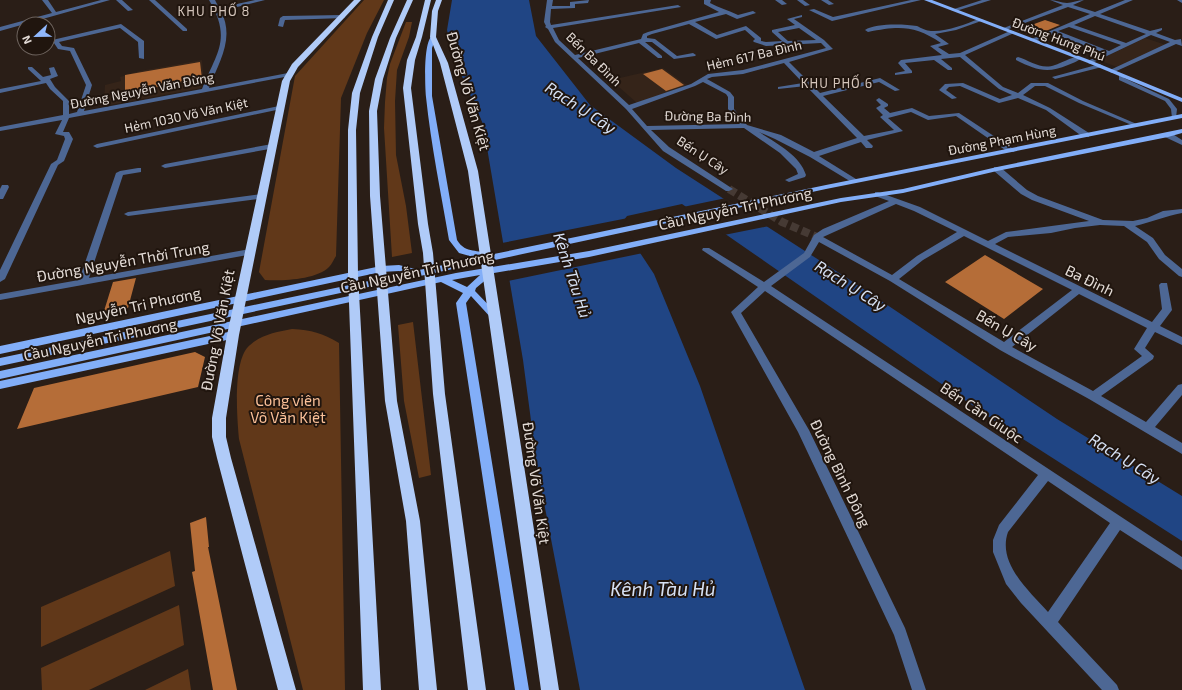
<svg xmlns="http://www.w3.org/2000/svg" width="1182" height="690" viewBox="0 0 1182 690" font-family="'Exo 2',sans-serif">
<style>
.built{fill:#352419}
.green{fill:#613819}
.water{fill:#204584}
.pier{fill:#2a1e17}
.building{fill:#b56d38}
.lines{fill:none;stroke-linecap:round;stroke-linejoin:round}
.minor-tunnel{stroke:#463a34;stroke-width:8;stroke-dasharray:8 4;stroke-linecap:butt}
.minor{fill:#4d6794;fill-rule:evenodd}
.major{fill:#82aef8;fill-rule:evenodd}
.highway{fill:#b0cbf8;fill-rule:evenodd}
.labels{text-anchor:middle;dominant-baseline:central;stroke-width:4;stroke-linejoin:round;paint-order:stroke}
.far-neighbourhood-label{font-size:13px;letter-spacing:1px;fill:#d4c5bb;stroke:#20150e}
.far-street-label{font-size:13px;fill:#e3dbd6;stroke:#20150e}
.street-label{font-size:15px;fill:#e3dbd6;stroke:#20150e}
.park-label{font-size:15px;fill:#fbc098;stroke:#20150e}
.water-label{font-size:16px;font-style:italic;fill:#d6e1f4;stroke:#20150e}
.near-water-label{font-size:19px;font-style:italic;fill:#d6e1f4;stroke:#20150e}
</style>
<rect width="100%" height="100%" fill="#2a1e17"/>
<path class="built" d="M 1145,38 L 1166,45 L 1117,67 L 1099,60 Z
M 202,60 L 204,83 L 201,88 L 104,106 L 105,85 L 121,81 L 120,77 L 140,71 Z
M 663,68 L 687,85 L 637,103 L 611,80 Z"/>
<path class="green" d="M 364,0 L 384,0 L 367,33 L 341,98 L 336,256 C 334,259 332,264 329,267 C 316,280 282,281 265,280 L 259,272 L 295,76 Z
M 406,22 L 412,22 L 409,37 L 397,70 L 395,101 L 396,155 L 406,206 L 412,253 L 392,257 L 384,128 L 385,102 L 387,78 L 390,64 Z
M 413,322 L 431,475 L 419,478 L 404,401 L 398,325 Z
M 292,329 C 312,330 322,333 339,343 L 345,690 L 303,690 L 239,439 C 237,417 233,366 247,348 C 259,335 276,332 292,329 Z
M 170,551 L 175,586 L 41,647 L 41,607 Z
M 179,605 L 184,645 L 89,690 L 42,690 L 41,668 Z
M 188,669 L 191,690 L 145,690 Z"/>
<path class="water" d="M 452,0 L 529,0 L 536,36 L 590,105 L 676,168 L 850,280 L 1057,419 L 1182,496 L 1182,541 L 995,421 L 682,204 L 627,216 L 621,224 L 654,274 L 700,386 L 805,690 L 580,690 L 537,466 L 523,360 L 483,124 L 453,56 L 447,30 Z"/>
<path class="pier" d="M 726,198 L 769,226 L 724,235 L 683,207 Z
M 628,218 L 623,224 L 643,253 L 508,281 L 502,243 Z"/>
<path class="building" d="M 1045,20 L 1060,25 L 1034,36 L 1018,30 Z
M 200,62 L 202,79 L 125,93 L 125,75 Z
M 662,69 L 684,85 L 666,91 L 643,74 Z
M 985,255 L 1043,289 L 1004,319 L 945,282 Z
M 136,278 L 128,308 L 104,311 L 113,282 Z
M 195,352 L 205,357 L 198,387 L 17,429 L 34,388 Z
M 206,517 L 209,547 L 208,547 L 237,690 L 213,690 L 192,572 L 195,571 L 190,523 Z"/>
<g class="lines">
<path class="minor-tunnel" d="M 729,189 L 782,222 L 817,237"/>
<path class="minor" d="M 42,0 L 48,0 L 56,12 L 101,0 L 110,0 L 0,31 L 0,27 L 52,13 Z
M 116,0 L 122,0 L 133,10 L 128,11 Z
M 149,0 L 155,0 L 187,29 L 187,31 L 183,31 Z
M 209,0 L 215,0 L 219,8 L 255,0 L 265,0 L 221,11 C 235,39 219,61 209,88 L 288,73 L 290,74 L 290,76 L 69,118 L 63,132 L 69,132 L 73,139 L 64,161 L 58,165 L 5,279 L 0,282 L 0,270 L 51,164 L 57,160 L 65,139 L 64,136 L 55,134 L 62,120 L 0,131 L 0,127 L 63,115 L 63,101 L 50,89 L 46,83 L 0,93 L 0,89 L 41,81 L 28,69 L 28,67 L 32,67 L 43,77 L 51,75 L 49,68 L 54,67 L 58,76 L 50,79 L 55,87 L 69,101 L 69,114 L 77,112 L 86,85 L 70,51 L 58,49 L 54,43 L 48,45 L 48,41 L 121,24 L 144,41 L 144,59 L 139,58 L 138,42 L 120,28 L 59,42 L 62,46 L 74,48 L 92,85 L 84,111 L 202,89 C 217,52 232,39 209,0 Z
M 547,0 L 553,0 L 552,6 L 570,6 L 570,2 L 589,0 L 588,3 L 575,4 L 575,8 L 551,9 L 550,22 L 551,25 L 678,5 L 681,7 L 553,28 L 559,40 L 575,55 L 641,39 L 643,34 L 648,32 L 719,12 L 704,4 L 704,0 L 711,0 L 710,3 C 719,8 728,10 738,15 L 753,11 L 756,13 L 737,19 L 726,14 L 695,22 L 717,35 L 746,26 L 761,38 L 761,41 L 766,42 L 782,41 L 772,32 L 772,30 L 795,25 L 787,19 L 802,15 L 802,17 L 794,19 L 824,40 L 833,49 L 789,62 L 820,93 L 880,78 L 900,90 L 895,91 L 879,82 L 823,96 L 864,136 L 894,130 L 880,117 L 883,115 L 876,108 L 881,105 L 876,100 L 879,98 L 888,104 L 888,106 L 884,108 L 890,113 L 912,108 L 929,116 L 959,113 L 1015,150 L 1014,152 L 1008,152 L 956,116 L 928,120 L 911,112 L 888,118 L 903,131 L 867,140 L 873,146 L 872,148 L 866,148 L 861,142 L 819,156 L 856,179 L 856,183 L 853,183 L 810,157 L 775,139 L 759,132 C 776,143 800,155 806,175 L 805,177 L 789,182 L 785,180 L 798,174 L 796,169 L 780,153 L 744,128 L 651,130 L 669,147 L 733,189 L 729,191 L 726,191 L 663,151 L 626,109 L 555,42 L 548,29 L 545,27 L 546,26 L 544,22 ZM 689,24 L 716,39 L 745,30 L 755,39 L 753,41 L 754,42 L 766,46 L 821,43 L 826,48 L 743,70 L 708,74 L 691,84 L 629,105 L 578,58 L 639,43 L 658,58 L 662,58 L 662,56 L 645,42 L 652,42 L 674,59 L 695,56 L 696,55 L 693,53 L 677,56 L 655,39 L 647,38 L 647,36 L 652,34 ZM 799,28 L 816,40 L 788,41 L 778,32 ZM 784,63 L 803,83 L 778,87 L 778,89 L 806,86 L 857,138 L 814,152 L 781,135 L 747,125 L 734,109 L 734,97 L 730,92 L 707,79 L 712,77 L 743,74 ZM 703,82 L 726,94 L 728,97 L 728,109 L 740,124 L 647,126 L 632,109 L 695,86 Z
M 775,0 L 782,0 L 787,4 L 782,5 Z
M 797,0 L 803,0 L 810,5 L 805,6 Z
M 821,0 L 828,0 L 834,4 L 829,5 Z
M 911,0 L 921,0 L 832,21 L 809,10 L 814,9 L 833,17 Z
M 982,0 L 991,0 L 956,11 L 951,10 Z
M 1050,0 C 1056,0 1061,3 1067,3 C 1072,3 1078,0 1084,0 L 1073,5 L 1095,12 L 1125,0 L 1133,0 L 1100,14 L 1150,31 L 1162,28 L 1162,30 L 1156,33 L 1175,40 L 1181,39 L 1182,46 L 1176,44 L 1112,73 L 1110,72 L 1110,70 L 1170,42 L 1151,35 L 1090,64 L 1088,63 L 1088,61 L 1104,53 L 1053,34 L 1034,41 L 1029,40 L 1090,14 L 1068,7 L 1006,30 L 1001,29 L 1063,5 ZM 1095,16 L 1146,34 L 1126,43 L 1074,25 ZM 1069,27 L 1121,45 L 1109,51 L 1058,31 Z
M 1177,0 L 1182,0 L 1182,3 Z
M 342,15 L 345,17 L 344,18 L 285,20 L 283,27 L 278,26 L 280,18 L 283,16 Z
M 979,19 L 984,20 L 956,30 L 935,34 L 949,44 L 938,47 L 949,54 L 960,53 L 1010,31 L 1014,31 L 1014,33 L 965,55 L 1003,87 L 1018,93 L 1031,83 L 1048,83 L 1083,101 L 1139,125 L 1134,126 L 1079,103 L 1045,86 L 1035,86 L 1023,95 L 1050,108 L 1089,133 L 1089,137 L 1083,137 L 1046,110 L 1018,98 L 999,103 L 960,86 L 949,87 L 946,90 L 957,98 L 952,99 L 939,90 L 945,84 L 963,83 L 1000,99 L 1012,95 L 999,89 L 960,57 L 941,59 L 952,68 L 952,70 L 948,70 L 934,60 L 905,63 L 912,71 L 912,73 L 895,75 L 895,73 L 905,71 L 898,63 L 901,60 L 942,55 L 930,46 L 941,43 C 914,25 899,26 868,32 L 865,30 C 875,23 904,24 917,26 C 921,28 927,31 931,31 C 947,32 965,24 979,19 Z
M 1018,57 C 1031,61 1041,70 1055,65 C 1062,63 1076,54 1082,58 C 1078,61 1073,63 1068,65 C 1047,74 1036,70 1016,60 L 1016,58 Z
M 1100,64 L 1103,66 L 1102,67 L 1055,79 L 1052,77 Z
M 1119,74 L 1123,74 L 1124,78 L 1169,99 L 1177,109 L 1176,118 L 1172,118 L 1171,109 L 1165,101 L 1119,80 Z
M 279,106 L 282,108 L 281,109 L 97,148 L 93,146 L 97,144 Z
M 1165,133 L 1171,133 L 1182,140 L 1182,145 L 1165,137 Z
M 272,144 L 275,144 L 275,148 L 165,168 L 161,166 L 165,164 Z
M 994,167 L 1000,167 L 1027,190 L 1038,196 L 1103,220 L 1133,221 L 1147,218 L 1163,211 L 1182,209 L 1182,213 C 1166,216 1151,222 1135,226 L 1153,238 L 1165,255 L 1182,269 L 1182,277 L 1179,276 L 1159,259 L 1147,242 L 1124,226 L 1100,225 L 1075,228 L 1051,233 L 1008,237 L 995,244 L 1152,322 L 1162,309 L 1159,285 L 1161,283 L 1167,283 L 1172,310 L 1160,326 L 1182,337 L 1182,345 L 1155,332 L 1145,348 L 1154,356 L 1153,359 L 1101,396 L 1146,422 L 1178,385 L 1182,384 L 1182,395 L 1155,427 L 1182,443 L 1182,454 L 1089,399 L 1000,350 L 890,281 L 819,242 L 810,257 L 771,286 L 1182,557 L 1182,570 L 1120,530 L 1058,622 L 1117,685 L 1119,690 L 1102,690 L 1021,603 L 1006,584 L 993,552 L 993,540 L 999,525 L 1038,475 L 765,291 L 741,313 L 809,430 L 905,628 L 926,690 L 912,690 L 894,635 L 798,432 L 731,312 L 758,287 L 702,250 L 703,248 L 709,248 L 764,282 L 804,253 L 814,235 L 823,229 L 889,201 L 875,196 L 875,192 L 878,192 L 920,207 L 988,241 L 1006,232 L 1089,221 L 1032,200 L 1021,194 L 994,171 ZM 896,204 L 914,211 L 957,232 L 917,256 L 892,275 L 823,237 ZM 964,236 L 1072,290 L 1004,342 L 899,279 L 923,260 ZM 1079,294 L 1147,328 L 1134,349 L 1142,356 L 1093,391 L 1012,347 ZM 1048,481 L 1110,523 L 1048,612 C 1029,591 997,563 1008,532 Z
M 138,168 L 141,168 L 141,172 L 123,175 L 89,278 L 250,249 L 253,250 L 254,252 L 253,254 L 0,300 L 0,294 L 79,280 L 116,173 L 120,171 Z
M 2,185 L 8,185 L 9,187 L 3,199 L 0,199 L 0,189 Z
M 262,194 L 265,194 L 265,198 L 128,216 L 124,214 L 128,212 Z"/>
<path class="major" d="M 924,0 L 932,0 L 1092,61 L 1182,98 L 1182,102 L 1088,63 Z
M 433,35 L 436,37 L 432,48 L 432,96 L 457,240 C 466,255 479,248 489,255 L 826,185 L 1182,114 L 1182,118 L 826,189 L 0,366 L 0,358 L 407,273 L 399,271 L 381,272 L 0,354 L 0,346 L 381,266 L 399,265 L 419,270 L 477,258 L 459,253 L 449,240 C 441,193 431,145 426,97 C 425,86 423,40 433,35 Z
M 1182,129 L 1182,133 L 1168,137 L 997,171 L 903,193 L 841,202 L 589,257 L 494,273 L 476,288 L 475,291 L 500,317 L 495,320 L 492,319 L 471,296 L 466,303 L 529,690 L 515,690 L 456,303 L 463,293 L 441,282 L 0,379 L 0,371 L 456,273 L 589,251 L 841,198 L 903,189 L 997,167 ZM 480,275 L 467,287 L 452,280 Z
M 233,331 L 236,332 L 238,335 L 236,338 L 0,389 L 0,381 Z"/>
<path class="highway" d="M 354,0 L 361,0 L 298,67 L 290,81 L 239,335 L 226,418 L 226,437 L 231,458 L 296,690 L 278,690 L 217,458 L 212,437 L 212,418 L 227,335 L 282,81 L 292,64 Z
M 388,0 L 394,0 L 378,37 L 360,93 L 356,130 L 358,275 L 381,690 L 363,690 L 348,275 L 348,130 L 352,93 L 372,37 Z
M 407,0 L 413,0 L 396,38 L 383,79 L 377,111 L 380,196 L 397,401 L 420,521 L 437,690 L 419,690 L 406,521 L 385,401 L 370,196 L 369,111 L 375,79 L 390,38 Z
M 425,0 L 431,0 L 422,37 L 415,60 L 411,88 L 428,224 L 433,253 L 445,394 L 486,690 L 468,690 L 433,394 L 423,253 L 418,224 L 403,88 L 407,60 L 416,37 Z
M 436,0 L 442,0 L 438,11 L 436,37 L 448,63 L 478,171 L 559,690 L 541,690 L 468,171 L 440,63 L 430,37 L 432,11 Z"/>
</g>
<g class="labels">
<g class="far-neighbourhood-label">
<text x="214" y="11">KHU PHỐ 8</text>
<text x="837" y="83">KHU PHỐ 6</text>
</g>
<g class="far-street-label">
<text transform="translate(1059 39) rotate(21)">Đường Hưng Phú</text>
<text transform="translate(754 55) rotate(-13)">Hẻm 617 Ba Đình</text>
<text transform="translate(594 59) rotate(44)">Bến Ba Đình</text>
<text transform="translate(142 90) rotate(-11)">Đường Nguyễn Văn Đừng</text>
<text transform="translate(186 115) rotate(-12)">Hẻm 1030 Võ Văn Kiệt</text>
<text transform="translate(708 116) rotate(1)">Đường Ba Đình</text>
<text transform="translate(1002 140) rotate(-11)">Đường Phạm Hùng</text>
<text transform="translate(703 155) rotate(33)">Bến Ụ Cây</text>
</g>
<g class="street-label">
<text transform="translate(469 91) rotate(74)">Đường Võ Văn Kiệt</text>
<text transform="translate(735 208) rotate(-12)">Cầu Nguyễn Tri Phương</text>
<text transform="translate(123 261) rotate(-10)">Đường Nguyễn Thời Trung</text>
<text transform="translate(417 271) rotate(-12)">Cầu Nguyễn Tri Phương</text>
<text transform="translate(1090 280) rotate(26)">Ba Đình</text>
<text transform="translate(138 305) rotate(-12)">Nguyễn Tri Phương</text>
<text transform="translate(217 330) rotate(-79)">Đường Võ Văn Kiệt</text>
<text transform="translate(1007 330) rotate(30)">Bến Ụ Cây</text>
<text transform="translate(100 339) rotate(-12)">Cầu Nguyễn Tri Phương</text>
<text transform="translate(982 412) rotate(34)">Bến Cần Giuộc</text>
<text transform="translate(841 473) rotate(64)">Đường Bình Đông</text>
<text transform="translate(537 483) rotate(82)">Đường Võ Văn Kiệt</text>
</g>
<g class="park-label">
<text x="288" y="400">Công viên<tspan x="288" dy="17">Võ Văn Kiệt</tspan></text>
</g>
<g class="water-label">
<text transform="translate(581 107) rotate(33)">Rạch Ụ Cây</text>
<text transform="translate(573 275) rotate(72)">Kênh Tàu Hủ</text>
<text transform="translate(851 285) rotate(32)">Rạch Ụ Cây</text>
<text transform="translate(1125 458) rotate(32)">Rạch Ụ Cây</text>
</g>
<g class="near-water-label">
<text x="663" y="588">Kênh Tàu Hủ</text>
</g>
</g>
<g transform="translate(36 36) rotate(248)"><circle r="19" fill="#20150e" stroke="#6e645e"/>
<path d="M0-3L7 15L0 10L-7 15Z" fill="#90b8fd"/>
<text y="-6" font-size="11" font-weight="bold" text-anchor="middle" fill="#e3dbd6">N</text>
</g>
</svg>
